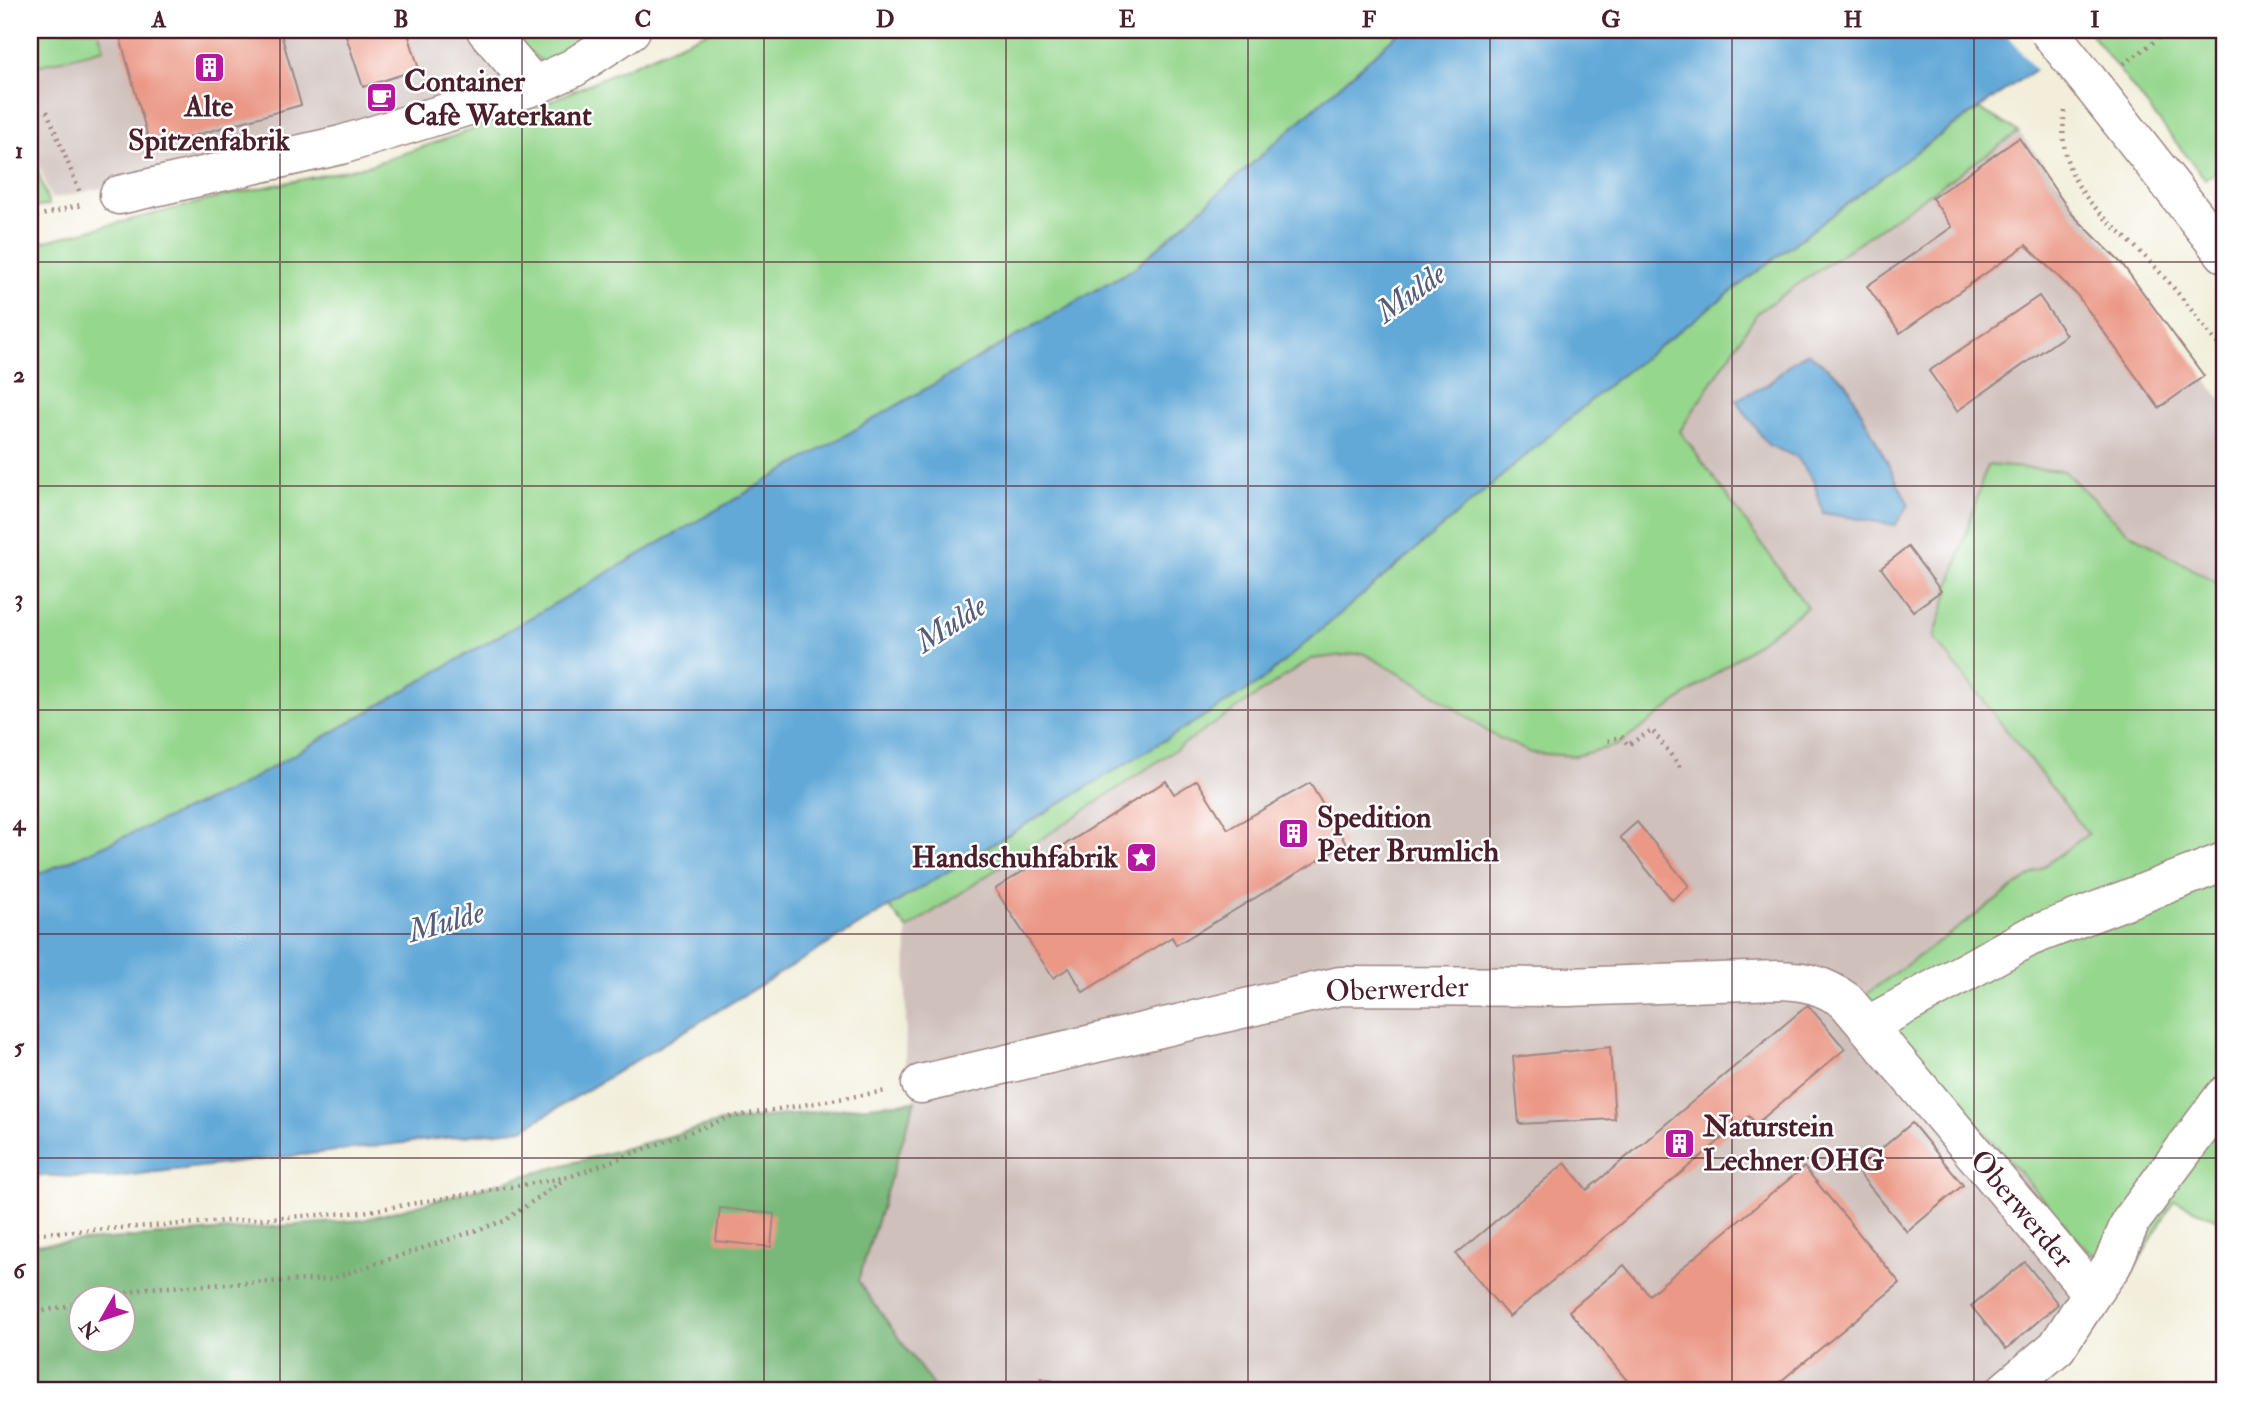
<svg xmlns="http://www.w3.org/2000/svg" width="2254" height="1420" viewBox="0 0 2254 1420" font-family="'IM FELL Double Pica',serif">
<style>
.industrial{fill:#cfc0bb}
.green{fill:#96d78e;stroke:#707b5c;stroke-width:2}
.forest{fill:#78b879;stroke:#616c52;stroke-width:2;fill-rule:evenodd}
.water{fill:#62a9d8;stroke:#566482;stroke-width:2}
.pier{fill:#f2eeda}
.building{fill:#eb9886}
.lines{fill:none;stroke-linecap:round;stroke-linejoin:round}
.minor-casing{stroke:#9e8682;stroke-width:41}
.major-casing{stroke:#9e8682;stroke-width:41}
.path{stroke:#9e8682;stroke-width:4.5;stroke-dasharray:2 5;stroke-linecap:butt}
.minor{stroke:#fff;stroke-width:38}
.major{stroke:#fff;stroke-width:38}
.major-bridge-casing{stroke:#9e8682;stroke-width:41;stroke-linecap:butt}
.major-bridge{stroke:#fff;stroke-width:38}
.grid{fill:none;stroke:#4a1f2b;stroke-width:2;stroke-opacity:0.55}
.labels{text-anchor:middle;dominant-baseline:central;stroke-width:5;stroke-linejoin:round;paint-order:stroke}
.poi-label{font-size:30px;font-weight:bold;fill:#4a1f2b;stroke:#fff;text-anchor:start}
.street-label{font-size:30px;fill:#4a1f2b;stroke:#fff}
.water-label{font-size:32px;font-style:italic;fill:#555d79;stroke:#fff}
.neatline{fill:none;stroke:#4a1f2b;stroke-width:2.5}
.grid-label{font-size:23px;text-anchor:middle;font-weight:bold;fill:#4a1f2b}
</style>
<rect width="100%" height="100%" fill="#fff"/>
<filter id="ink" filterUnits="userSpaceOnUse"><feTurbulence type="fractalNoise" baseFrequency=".0143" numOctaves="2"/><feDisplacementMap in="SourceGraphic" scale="14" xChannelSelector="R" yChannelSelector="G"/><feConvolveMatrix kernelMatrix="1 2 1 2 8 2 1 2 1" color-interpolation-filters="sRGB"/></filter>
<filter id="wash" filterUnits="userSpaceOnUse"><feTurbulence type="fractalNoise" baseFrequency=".00686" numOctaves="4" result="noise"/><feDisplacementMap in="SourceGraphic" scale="28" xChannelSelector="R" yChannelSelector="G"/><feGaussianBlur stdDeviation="1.57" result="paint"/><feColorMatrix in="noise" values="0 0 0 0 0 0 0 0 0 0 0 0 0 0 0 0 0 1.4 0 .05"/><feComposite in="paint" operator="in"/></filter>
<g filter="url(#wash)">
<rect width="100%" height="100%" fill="#f2eeda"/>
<path class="industrial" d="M 98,30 L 498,30 L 549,66 L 293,147 L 51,199 L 30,140 L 30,68 L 103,49 Z
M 2019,132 L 2122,264 L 2224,404 L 2224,587 L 2126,531 L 2064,471 L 1934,638 L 2089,834 L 1865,995 L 2086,1249 L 2129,1278 L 2100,1327 L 2033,1390 L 937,1390 L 857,1282 L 915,1101 L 905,1070 L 907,929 L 1311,659 L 1363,653 L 1433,693 L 1491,734 L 1618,745 L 1807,607 L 1680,431 L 1758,312 Z"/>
<path class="green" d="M 30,30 L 98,30 L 104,49 L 30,68 Z
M 498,30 L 631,30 L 549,66 Z
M 711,30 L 1402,30 L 1136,267 L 238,787 L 30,878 L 30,245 L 233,194 L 371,165 L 537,107 Z
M 2092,30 L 2224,30 L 2224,167 L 2205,179 L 2089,32 Z
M 1980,109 L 2019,132 L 1758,312 L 1680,431 L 1807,607 L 1618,745 L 1575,756 L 1531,753 L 1491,734 L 1433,693 L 1363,653 L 1311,659 L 907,929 L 889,907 L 1259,683 L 1611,383 L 1907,158 Z
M 30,146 L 49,205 L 30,208 Z
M 1987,465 L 2064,471 L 2126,531 L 2224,587 L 2224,1222 L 2174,1200 L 2129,1278 L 2086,1249 L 1865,995 L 2088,834 L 1934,638 Z"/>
<path class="forest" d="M 915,1101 L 858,1281 L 936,1390 L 30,1390 L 30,1245 L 363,1220 L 721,1122 ZM 80,1298 L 122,1298 L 122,1340 L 80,1340 Z"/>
<path class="water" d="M 1402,30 L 2092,30 L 1907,158 L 1611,383 L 1259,683 L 523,1129 L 106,1178 L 30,1175 L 30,878 L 238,787 L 1136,267 Z
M 1808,353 L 1846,382 L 1909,505 L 1895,525 L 1823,513 L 1814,482 L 1797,457 L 1768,445 L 1736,400 L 1768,384 L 1791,363 Z"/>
<path class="pier" d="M 2003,30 L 2088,30 L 2092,34 L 2038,73 Z"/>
<g id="blocks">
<path class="building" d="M 118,30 L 280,30 L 301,105 L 151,148 Z
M 344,30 L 407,30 L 419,69 L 363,87 Z
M 2019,138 L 2072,214 L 2122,264 L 2204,376 L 2159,408 L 2077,295 L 2026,245 L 1900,333 L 1867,286 L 1952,227 L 1932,198 Z
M 2039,296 L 2066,335 L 1957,411 L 1929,371 Z
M 1908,547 L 1941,591 L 1913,611 L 1881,568 Z
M 1197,780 L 1228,829 L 1310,783 L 1346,844 L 1176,945 L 1172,937 L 1083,992 L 1069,968 L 1053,978 L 995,889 L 1166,781 L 1174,794 Z
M 1637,822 L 1689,886 L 1672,900 L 1620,837 Z
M 1808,1005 L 1845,1049 L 1756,1124 L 1749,1116 L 1509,1317 L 1456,1254 L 1565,1163 L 1587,1190 Z
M 1610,1047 L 1615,1119 L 1519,1124 L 1513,1057 Z
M 1912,1123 L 1963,1185 L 1907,1232 L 1856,1170 Z
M 1804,1167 L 1900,1283 L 1770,1390 L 1635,1390 L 1569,1311 L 1624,1265 L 1649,1295 Z
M 720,1208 L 774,1214 L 771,1247 L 716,1241 Z
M 2025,1262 L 2058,1304 L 2006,1349 L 1971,1306 Z
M 1041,1378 L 1082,1389 L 1082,1390 L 1038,1390 Z"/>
</g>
</g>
<g filter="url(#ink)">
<use href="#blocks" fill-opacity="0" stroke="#9e8682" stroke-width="2"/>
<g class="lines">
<defs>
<path id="minor" d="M 486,30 L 534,86
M 119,195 L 341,145 L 534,86 L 573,68 L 631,30
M 1867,1026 L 2029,937 L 2224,862
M 921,1084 L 1340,986 L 1567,987 L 1779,980 C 1806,981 1823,985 1846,1001 L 2092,1293 L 2057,1347 L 2006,1390
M 2092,1293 L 2112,1265 L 2131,1221 L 2224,1096"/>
<path id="major" d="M 2095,89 L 2224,253"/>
</defs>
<use href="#minor" class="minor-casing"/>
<use href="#major" class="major-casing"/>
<path class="path" d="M 2124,64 L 2170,30
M 47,111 L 80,193
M 2065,111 C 2053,189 2108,216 2153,265 C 2179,292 2201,323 2224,352
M 30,218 L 84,204
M 1608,741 L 1621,736 L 1628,745 L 1652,730 L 1680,767
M 30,1234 L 363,1212 L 569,1177 L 731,1117 L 886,1091
M 106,1298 L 148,1288 L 330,1279 L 504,1221 L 565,1179
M 30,1314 L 80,1303"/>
<use href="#minor" class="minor"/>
<use href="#major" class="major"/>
<defs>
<path id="major-bridge" d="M 2048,30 L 2095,89"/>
</defs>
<use href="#major-bridge" class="major-bridge-casing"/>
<use href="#major-bridge" class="major-bridge"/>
</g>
</g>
<path class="grid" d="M 280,30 L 280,1390M 522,30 L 522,1390M 764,30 L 764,1390M 1006,30 L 1006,1390M 1248,30 L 1248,1390M 1490,30 L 1490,1390M 1732,30 L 1732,1390M 1974,30 L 1974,1390M 30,262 L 2224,262M 30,486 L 2224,486M 30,710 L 2224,710M 30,934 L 2224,934M 30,1158 L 2224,1158"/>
<defs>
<symbol id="building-square" viewBox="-11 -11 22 22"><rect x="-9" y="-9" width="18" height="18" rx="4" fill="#b5179e" stroke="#fff"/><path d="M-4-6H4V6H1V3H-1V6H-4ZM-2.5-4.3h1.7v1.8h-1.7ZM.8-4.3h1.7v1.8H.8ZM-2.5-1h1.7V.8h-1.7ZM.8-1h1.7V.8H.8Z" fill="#fff"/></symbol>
<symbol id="cafe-square" viewBox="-11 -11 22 22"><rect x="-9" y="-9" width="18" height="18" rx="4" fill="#b5179e" stroke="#fff"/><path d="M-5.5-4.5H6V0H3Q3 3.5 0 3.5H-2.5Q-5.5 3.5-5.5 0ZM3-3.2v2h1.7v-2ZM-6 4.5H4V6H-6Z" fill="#fff"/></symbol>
<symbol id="sight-square" viewBox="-11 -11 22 22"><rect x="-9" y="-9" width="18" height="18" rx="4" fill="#b5179e" stroke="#fff"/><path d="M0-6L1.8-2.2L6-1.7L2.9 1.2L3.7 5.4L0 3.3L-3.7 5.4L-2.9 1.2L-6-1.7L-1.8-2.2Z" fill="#fff"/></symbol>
</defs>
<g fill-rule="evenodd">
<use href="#building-square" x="192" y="50" width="35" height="35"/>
<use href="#cafe-square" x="364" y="80" width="35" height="35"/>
<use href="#building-square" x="1276" y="816" width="35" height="35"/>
<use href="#sight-square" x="1124" y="840" width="35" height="35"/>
<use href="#building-square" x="1662" y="1126" width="35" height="35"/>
</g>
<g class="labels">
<g class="poi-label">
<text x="404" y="81">Container<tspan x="404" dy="34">Cafè Waterkant</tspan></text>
<text x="209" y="106" text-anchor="middle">Alte<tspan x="209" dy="34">Spitzenfabrik</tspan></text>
<text x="1317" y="817">Spedition<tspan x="1317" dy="34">Peter Brumlich</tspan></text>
<text x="1118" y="857" text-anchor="end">Handschuhfabrik</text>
<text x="1703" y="1126">Naturstein<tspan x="1703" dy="34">Lechner OHG</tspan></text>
</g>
<g class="street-label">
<text transform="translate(1397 989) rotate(-2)">Oberwerder</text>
<text transform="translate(2022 1209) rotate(50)">Oberwerder</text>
</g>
<g class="water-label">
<text transform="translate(1411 293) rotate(-36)">Mulde</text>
<text transform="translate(951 624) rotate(-33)">Mulde</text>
<text transform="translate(446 922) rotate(-16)">Mulde</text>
</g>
</g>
<rect width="2254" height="1420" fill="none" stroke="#fff" stroke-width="77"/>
<g transform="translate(102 1319) rotate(231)"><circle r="33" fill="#ffffff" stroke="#b7a5aa" stroke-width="2"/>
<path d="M0-5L12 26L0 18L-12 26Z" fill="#b5179e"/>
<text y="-10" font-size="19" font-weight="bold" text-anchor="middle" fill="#4a1f2b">N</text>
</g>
<rect x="38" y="38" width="2178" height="1344" class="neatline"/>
<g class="grid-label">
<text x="159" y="27">A</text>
<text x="401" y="27">B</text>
<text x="643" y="27">C</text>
<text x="885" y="27">D</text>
<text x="1127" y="27">E</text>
<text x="1369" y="27">F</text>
<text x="1611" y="27">G</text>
<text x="1853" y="27">H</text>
<text x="2095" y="27">I</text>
<text x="19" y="158">1</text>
<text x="19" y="382">2</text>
<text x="19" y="606">3</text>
<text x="19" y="830">4</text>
<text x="19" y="1054">5</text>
<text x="19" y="1278">6</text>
</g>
</svg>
